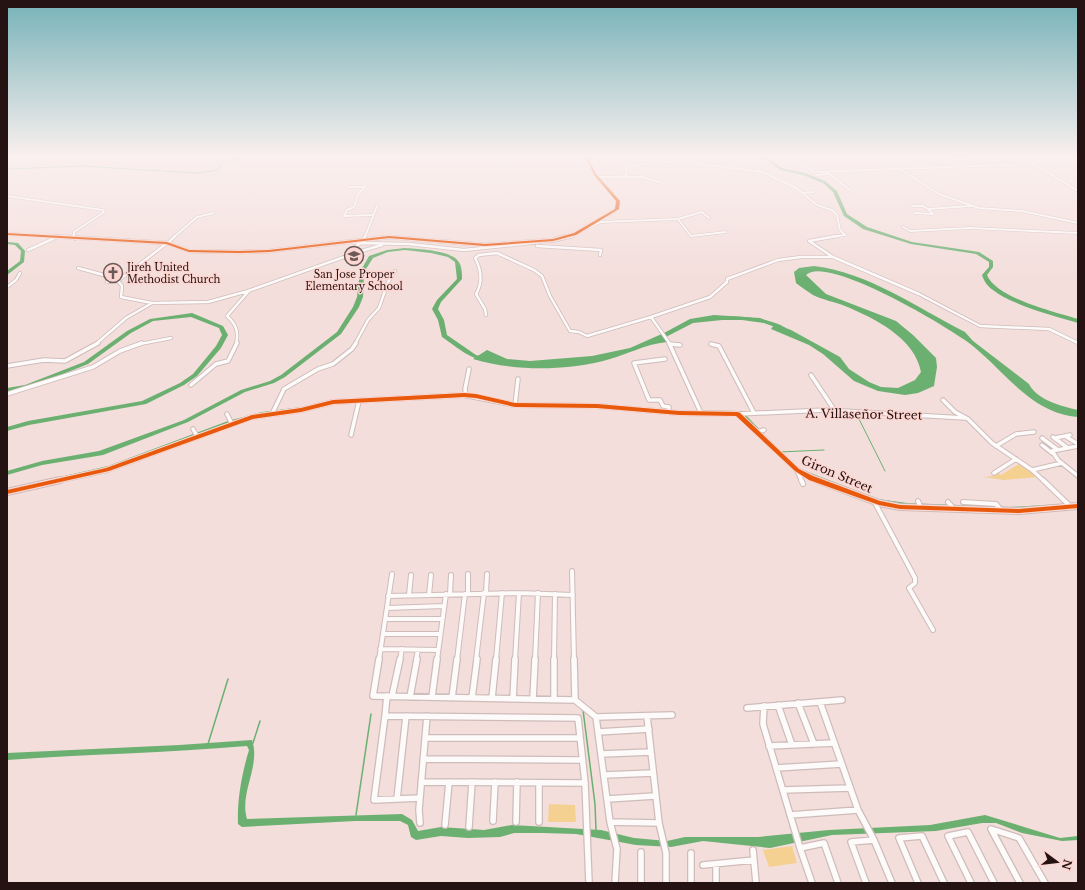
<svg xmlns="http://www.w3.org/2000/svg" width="1085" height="890" viewBox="0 0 1085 890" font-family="'Libre Baskerville',serif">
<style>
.green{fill:#f5d191}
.water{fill:#6bb071}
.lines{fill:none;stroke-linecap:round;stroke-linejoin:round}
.stream-far1{stroke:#6bb071;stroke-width:1}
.stream{stroke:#6bb071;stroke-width:1.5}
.river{fill:#6bb071;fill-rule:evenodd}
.minor-far4-casing{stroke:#cebcba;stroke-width:3}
.minor-far3-casing{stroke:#cebcba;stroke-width:4}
.minor-far2-casing{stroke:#cebcba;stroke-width:5.5}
.minor-far1-casing{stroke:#cebcba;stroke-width:6}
.minor-casing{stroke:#cebcba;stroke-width:8}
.tertiary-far3-casing{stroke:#cebcba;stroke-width:3.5}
.tertiary-far2-casing{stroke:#cebcba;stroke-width:4.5}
.tertiary-far1-casing{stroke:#cebcba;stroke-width:6}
.tertiary-casing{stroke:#cebcba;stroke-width:8}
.minor-far4{stroke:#fdfafa;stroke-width:2}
.minor-far3{stroke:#fdfafa;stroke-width:2.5}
.minor-far2{stroke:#fdfafa;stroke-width:3.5}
.minor-far1{stroke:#fdfafa;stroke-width:4}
.minor{stroke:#fdfafa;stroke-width:5.5}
.tertiary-far3{stroke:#fdfafa;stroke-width:2.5}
.tertiary-far2{stroke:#fdfafa;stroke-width:3}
.tertiary-far1{stroke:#fdfafa;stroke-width:4}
.tertiary{stroke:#fdfafa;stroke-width:5.5}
.cycleway-casing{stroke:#fdd6d1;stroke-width:2}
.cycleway{fill:#e8590c;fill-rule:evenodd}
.labels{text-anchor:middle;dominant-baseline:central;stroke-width:3;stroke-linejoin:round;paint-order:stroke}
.far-poi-label{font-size:10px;fill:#241312;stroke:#fdd6d1;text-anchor:start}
.street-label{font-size:12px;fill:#241312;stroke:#fdd6d1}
</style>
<rect width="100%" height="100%" fill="#f3dedb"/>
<path class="green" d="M 1019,464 L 1038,477 L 1004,480 L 983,477 L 994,476 L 998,473 L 1001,475 Z
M 549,804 L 575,805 L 576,822 L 548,822 Z
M 792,846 L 797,863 L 769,867 L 763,850 Z"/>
<path class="water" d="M 814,266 C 869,273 916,307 965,332 L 973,341 L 1029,384 C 1037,400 1061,406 1078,410 L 1078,417 C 1028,413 1002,366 965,340 C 944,325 826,254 806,275 L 826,294 L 896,321 L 913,335 L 936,358 L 937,367 L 934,386 L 918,393 L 905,395 L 878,391 L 854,381 L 823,354 L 809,345 L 771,329 L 774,325 L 742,318 L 692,321 L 663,336 L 668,340 L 667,342 C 645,344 624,356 603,361 C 561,371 514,371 473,359 L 487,350 L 507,359 L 530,361 L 592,356 L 630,348 L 664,333 L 690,319 L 714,315 L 760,318 L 791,330 L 840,357 L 849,369 L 869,382 L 881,387 L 898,388 L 915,380 L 921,372 C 915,338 874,318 845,306 C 835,302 823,300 813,295 C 807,291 801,287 796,283 L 794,272 L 799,268 Z
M 454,393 L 478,394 L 517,403 L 600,404 L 670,410 L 742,411 L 795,467 L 878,499 L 907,503 L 1010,507 L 1078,503 L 1078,505 L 1035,509 L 898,506 L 835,486 L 796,468 L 743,415 L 622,407 L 517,404 L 478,395 L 465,395 L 334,401 L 309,407 L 250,416 L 105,470 L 7,491 L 7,489 L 108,466 L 228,421 L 262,412 L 302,407 L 331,400 Z
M 252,740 C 261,766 239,793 247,819 L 402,814 L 412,820 L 418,831 L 441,827 L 484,830 L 512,825 L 601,830 L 634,838 L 667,841 L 685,837 L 758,837 L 829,830 L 930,825 L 985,815 L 1060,838 L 1078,836 L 1078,840 L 1062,841 L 1022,833 L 996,823 L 982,823 L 936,831 L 832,835 L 770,848 L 703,841 L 671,847 L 636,845 L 576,834 L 543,833 L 514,833 L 500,837 L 468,838 L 441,836 L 416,840 L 411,837 L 408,825 L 400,821 L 355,821 L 242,827 L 238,824 C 237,799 242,773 249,750 L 247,746 C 167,753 87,754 7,760 L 7,753 L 179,745 Z"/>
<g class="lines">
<path class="stream-far1" d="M 9,169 L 82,166 L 160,171
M 162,171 L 198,173
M 199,173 L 218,170 L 223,162 L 259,155
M 856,413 L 885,471
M 780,452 L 824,450"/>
<path class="stream" d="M 583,710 L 595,804 L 596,830
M 253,743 L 260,721
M 208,744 L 228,679
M 356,815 L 371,714"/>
<path class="river" d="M 766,155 L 770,155 L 769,159 L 782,168 L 805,173 L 825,181 L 837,191 L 847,214 L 867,227 L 912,242 L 979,252 L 993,261 L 993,267 L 987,275 C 996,298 1055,312 1078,319 L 1078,323 C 1054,316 1012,305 993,290 C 987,286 984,281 982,275 L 989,267 L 989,262 L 976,254 L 911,244 L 863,229 L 844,216 L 833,192 L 823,183 L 803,175 L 780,170 L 766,160 Z
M 7,242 L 18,243 L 25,251 L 24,262 L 7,275 L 7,271 L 20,261 L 21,251 L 15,245 L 7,244 Z
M 405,248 C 418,249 450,250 458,261 C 462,265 462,274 462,279 L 441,302 L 438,309 L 444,320 L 447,335 L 476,355 L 486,358 L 486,360 C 472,361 454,345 442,337 L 438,320 L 432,309 L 437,300 L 457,279 L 455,262 L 448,257 L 431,253 L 405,250 L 388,252 L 373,258 L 364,272 L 363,297 L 359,307 L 341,334 L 285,377 L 274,383 L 245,392 L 188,422 L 103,455 L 42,465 L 7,475 L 7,471 L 42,461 L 99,451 L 184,420 L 241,390 L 270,381 L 281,375 L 337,332 L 353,307 L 357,297 L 360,272 L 369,256 L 387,250 Z
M 192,313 L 223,326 L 228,335 L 221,348 L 197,376 L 184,385 L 146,404 L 29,425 L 7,431 L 7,427 L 28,421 L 142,401 L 180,383 L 193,374 L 216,346 L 222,335 L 219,328 L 191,317 L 153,321 L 131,333 L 88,364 L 28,388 L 7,392 L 7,388 L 25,385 L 84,362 L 127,331 L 150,319 Z
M 722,316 C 740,316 771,318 786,328 L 783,330 L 764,323 L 742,320 L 722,320 L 693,323 L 660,340 L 658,341 L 655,339 L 690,320 Z"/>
<defs>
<path id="minor-far4" d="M 750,155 L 760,171
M 790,155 L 814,172 L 1034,164 L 1032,163 L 1078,160
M 900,155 L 958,159 L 988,158 L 996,163
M 793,157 L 853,155
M 1024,158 L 1032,163
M 588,160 L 598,160
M 1034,164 L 1078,191
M 900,169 L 939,194 L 979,208 L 1022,211 L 1078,223
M 827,172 L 851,191
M 816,175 L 830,174
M 624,176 L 626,175 L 626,166 L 664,162 L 694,163 L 762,172 L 796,188 L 817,205 L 832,210 L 837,215 L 840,230 L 845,235 L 831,237
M 598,177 L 642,177 L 662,183 L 663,186
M 349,187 L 365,187 L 358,194 L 354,207 L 347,210 L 344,216 L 372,215
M 802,193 L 814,192
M 7,196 L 103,210 L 104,212 L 74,232 L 74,237
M 912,206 L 923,206 L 928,209 L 971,206
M 915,213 L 933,214 L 928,209
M 678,219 L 691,236 L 726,232
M 600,222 L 678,219 L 702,212 L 709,218
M 903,227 L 910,231 L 970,228 L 1078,233
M 174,237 L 197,217 L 214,213
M 365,237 L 377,206
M 570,237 L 600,222 L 599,219"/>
<path id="minor-far3" d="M 73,236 L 75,239
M 837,236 L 809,241 L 833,257 L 919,294 L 980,326 L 1049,329 L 1078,343
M 364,239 L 365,236
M 552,241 L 573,236
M 168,243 L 175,236
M 360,243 L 409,244 L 464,250 L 540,242
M 537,246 L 601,250 L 600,255
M 28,250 L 57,237
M 358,252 L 382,245
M 78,268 L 111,277 L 107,282 L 118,281 L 122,286 L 121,297 L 152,303 L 208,302 L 248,291 L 358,252 L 355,248 L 360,243 L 351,242
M 118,281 L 167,243
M 7,287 L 16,280 L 20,273
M 486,315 L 485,309 L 476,294 C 483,282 482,271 475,258 L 479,255 L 497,253 L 534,270 L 542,276 L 550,296 L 570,331 L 579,332 L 587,336 L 651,317
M 96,344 L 126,318 L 152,303
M 140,344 L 171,338
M 236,344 C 239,332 236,324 227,316 L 248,292
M 355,344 L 368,320 L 379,308 L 388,282 L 395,271
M 670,344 L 651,317 L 710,297 L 727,282 L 727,279 L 778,260 L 801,257 L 832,257"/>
<path id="minor-far2" d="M 669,343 L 701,413
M 670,344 L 680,345
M 711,344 L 719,346 L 754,413
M 665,359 L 634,363 L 649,400 L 660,400 L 663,406 L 669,407 L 669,412
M 7,366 L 44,360 L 65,361 L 98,343
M 811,375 L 835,411
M 191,385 L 216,364 L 228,361 L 237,343
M 7,394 L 93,367 L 120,351 L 142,343
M 466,396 L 465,389 L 469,369
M 943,400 L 955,412 L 968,419 L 992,443 L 1032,470 L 1044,481
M 515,405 L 518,379
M 227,414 L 232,424
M 272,414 L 284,389 L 318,369 L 333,364 L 352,349 L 356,343
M 738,414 L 826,410 L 965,418
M 193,429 L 197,436
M 757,432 L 764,430
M 351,435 L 359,401
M 1065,436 L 1078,444
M 1053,437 L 1068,448
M 1042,438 L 1058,450
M 1055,438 L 1070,435
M 1042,445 L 1052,453
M 996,446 L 1016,434 L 1034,432
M 1078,446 L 1052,451 L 1058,460 L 1078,476
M 1032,470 L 1062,463
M 797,471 L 802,481
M 994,473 L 1016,459"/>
<path id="minor-far1" d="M 801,480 L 803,484
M 1043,480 L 1070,506
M 874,501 L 915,578 L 915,583 L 909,588 L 933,630
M 918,501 L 921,508
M 948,502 L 954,509
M 963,502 L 996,504 L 1001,510
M 572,571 L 574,660
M 468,574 L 468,594
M 486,593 L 487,574
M 450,594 L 451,575
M 409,595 L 411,575
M 429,595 L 431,575
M 388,596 L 519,593 L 573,595
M 387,608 L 444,606
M 385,619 L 442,619
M 383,634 L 440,634
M 380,649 L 438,650
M 379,660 L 392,574
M 400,660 L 402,649
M 416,660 L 418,650
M 437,660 L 446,594
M 457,660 L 465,594
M 476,660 L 484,593
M 496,660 L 502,593
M 515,660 L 519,593
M 535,660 L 538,593
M 554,660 L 555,594"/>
<path id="minor" d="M 379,659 L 373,696 L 575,700
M 574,659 L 575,700 L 596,717 L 672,715
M 392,696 L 400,659
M 410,697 L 417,659
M 432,697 L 437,659
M 452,698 L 457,659
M 472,698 L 477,659
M 492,698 L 496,659
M 513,699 L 515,659
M 533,699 L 535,659
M 554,699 L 554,659
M 820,702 L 858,810 L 874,840
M 798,703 L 814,744
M 778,705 L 792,745
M 764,706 L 763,724 L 800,848
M 747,708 L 842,700
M 385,716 L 387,696
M 647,716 L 659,823 L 666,853 L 666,883
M 596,717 L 610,822 L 617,849 L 615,883
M 598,732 L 649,729
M 425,738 L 580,738
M 769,746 L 834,743
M 601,754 L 651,752
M 423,759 L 582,760
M 776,768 L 841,764
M 604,775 L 653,773
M 421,782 L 585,783
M 539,783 L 539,822
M 783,790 L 850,788
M 420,798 L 374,800 L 385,716 L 578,718 L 585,783 L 589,883
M 397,799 L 406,716
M 607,799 L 655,796
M 790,815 L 858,810
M 493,821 L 495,782
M 516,822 L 517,782
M 610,822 L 659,823
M 420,823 L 419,810 L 427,716
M 445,825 L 449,782
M 469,827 L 472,782
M 753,850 L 756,883
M 641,852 L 641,883
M 691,853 L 691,883
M 716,864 L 716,883
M 703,865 L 754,860
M 812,883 L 800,848 L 824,843 L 838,883
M 866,883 L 851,842 L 874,840 L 892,883
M 918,883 L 899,838 L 922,836 L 944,883
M 971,883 L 948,836 L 968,832 L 994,883
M 1020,883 L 991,829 L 1019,838 L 1045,883"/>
<path id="tertiary-far3" d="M 7,234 L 67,237
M 386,237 L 394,237
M 563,237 L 575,234 L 617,209 L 618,201 L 595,174 L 588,160 L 598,155"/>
<path id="tertiary-far2" d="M 49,236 L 167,243 L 189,251 L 239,252 L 269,251 L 389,237 L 485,245 L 553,240 L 566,236"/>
<path id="tertiary-far1" d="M 56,481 L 107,470 L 252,417 L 301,410 L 333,402 L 464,395 L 515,405 L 597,406 L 679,413 L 738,414 L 797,470 L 820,481"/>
<path id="tertiary" d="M 817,480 L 879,503 L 900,507 L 1019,511 L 1078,506
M 7,492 L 60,480"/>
</defs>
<use href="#minor-far4" class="minor-far4-casing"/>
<use href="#minor-far3" class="minor-far3-casing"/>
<use href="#minor-far2" class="minor-far2-casing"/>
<use href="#minor-far1" class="minor-far1-casing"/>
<use href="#minor" class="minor-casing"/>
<use href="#tertiary-far3" class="tertiary-far3-casing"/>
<use href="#tertiary-far2" class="tertiary-far2-casing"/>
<use href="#tertiary-far1" class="tertiary-far1-casing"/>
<use href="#tertiary" class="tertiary-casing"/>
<use href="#minor-far4" class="minor-far4"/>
<use href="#minor-far3" class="minor-far3"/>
<use href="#minor-far2" class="minor-far2"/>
<use href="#minor-far1" class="minor-far1"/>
<use href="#minor" class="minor"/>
<use href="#tertiary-far3" class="tertiary-far3"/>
<use href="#tertiary-far2" class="tertiary-far2"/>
<use href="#tertiary-far1" class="tertiary-far1"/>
<use href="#tertiary" class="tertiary"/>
<defs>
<path id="cycleway" d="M 596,155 L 599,155 L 590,159 L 589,160 L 596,174 L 620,201 L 619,209 L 576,235 L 553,241 L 485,246 L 389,238 L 269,252 L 239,253 L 189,252 L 166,244 L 7,235 L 7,233 L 167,242 L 189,250 L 239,251 L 269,250 L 389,236 L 485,244 L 553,239 L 574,233 L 615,209 L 616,201 L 594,175 L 587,160 L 588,157 Z
M 464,393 L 476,394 L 515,403 L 597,404 L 679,411 L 738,412 L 740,413 L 799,469 L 813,476 L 880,501 L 900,505 L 1019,509 L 1078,504 L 1078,508 L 1019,513 L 900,509 L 879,505 L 809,480 L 795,471 L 736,416 L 679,415 L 597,408 L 515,407 L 476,398 L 464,397 L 333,404 L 301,412 L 253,419 L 109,471 L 7,494 L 7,490 L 106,468 L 252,415 L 301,408 L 333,400 Z"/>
</defs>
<use href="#cycleway" class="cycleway-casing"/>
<use href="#cycleway" class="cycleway"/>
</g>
<linearGradient id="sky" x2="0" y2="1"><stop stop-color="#76b2b8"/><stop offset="0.56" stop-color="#faf0ef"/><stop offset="1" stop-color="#faf0ef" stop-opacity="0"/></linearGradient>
<rect width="1085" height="279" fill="url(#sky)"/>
<defs>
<symbol id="school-ring" viewBox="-11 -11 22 22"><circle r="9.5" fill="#fdd6d1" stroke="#6c5a58" stroke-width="1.5"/><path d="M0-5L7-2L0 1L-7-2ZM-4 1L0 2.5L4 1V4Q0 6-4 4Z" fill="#6c5a58"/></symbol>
<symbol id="church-ring" viewBox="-11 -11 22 22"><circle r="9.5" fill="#fdd6d1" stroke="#6c5a58" stroke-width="1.5"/><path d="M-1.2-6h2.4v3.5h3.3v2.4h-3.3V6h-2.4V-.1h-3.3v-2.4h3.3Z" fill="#6c5a58"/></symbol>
</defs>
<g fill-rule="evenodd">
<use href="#school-ring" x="343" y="245" width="22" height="22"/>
<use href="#church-ring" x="102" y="262" width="22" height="22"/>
</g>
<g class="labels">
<g class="far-poi-label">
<text x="127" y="267">Jireh United<tspan x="127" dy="12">Methodist Church</tspan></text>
<text x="354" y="274" text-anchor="middle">San Jose Proper<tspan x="354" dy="12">Elementary School</tspan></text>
</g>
<g class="street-label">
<text transform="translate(864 414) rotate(1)">A. Villaseñor Street</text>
<text transform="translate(837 474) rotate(23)">Giron Street</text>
</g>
</g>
<rect width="1085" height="890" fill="none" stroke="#241312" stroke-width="16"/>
<g transform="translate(1057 862) rotate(105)" stroke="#fdd6d1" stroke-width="3" paint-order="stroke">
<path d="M0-3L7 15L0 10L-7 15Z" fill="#241312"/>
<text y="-6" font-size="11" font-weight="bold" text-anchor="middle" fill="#241312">N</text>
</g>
</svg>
